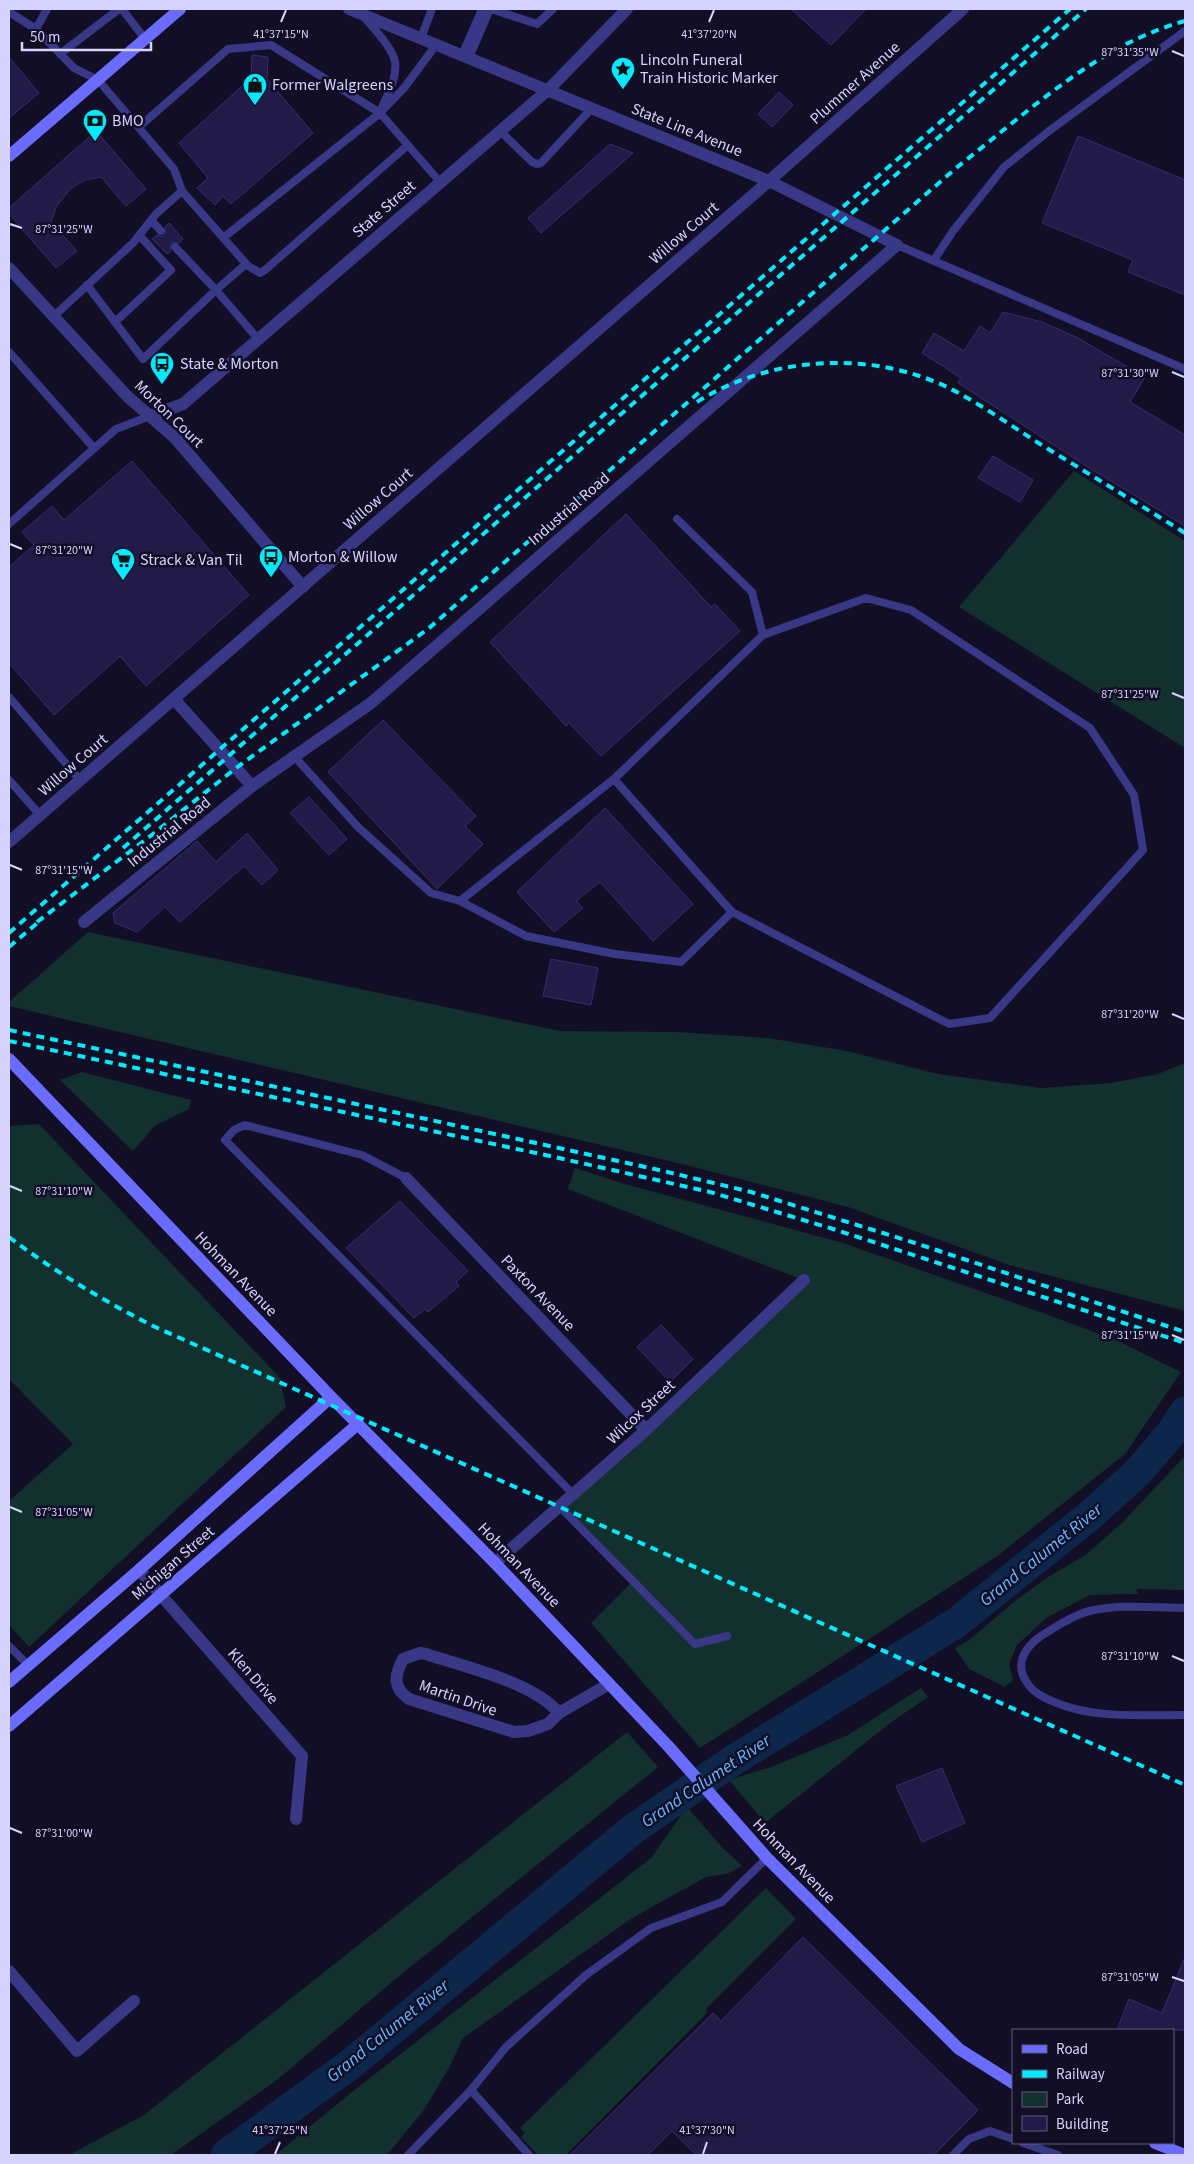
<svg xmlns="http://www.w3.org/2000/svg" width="1194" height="2164" viewBox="0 0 1194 2164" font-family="'Source Sans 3',sans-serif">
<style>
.green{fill:#11302e}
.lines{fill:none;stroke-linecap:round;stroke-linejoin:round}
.river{stroke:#0d264b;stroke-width:31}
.building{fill:#221a47;stroke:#372b74}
.service{stroke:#393886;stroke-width:8}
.minor{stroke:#393886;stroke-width:12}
.tertiary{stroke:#393886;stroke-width:12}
.secondary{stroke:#6a6bff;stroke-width:12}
.rail{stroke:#00ecfe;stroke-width:4;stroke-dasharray:8 6;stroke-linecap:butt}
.ticks{fill:none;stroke:#d7d3ff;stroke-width:2}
.labels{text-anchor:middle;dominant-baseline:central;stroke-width:5;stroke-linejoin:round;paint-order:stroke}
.poi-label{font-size:16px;fill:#d7d3ff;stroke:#120e26;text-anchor:start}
.street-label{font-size:16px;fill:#d7d3ff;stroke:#120e26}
.water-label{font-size:18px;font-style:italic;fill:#61baff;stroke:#120e26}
.ticks-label{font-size:12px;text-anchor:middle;fill:#d7d3ff;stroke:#120e26;stroke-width:5;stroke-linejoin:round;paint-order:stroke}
</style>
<rect width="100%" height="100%" fill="#120e26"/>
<path class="green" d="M 1074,471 L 1185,541 L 1185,748 L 959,607 Z
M 88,932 L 560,1031 L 678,1032 L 768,1038 L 847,1051 L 938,1074 L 1041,1088 L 1111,1083 L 1158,1074 L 1185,1063 L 1185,1311 L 1009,1265 L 848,1207 L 682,1164 L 9,1006 L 9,1002 Z
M 82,1072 L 191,1100 L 189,1109 L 156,1125 L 133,1151 L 60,1080 Z
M 39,1124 L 280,1378 L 286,1407 L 29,1647 L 9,1625 L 9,1501 L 73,1444 L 9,1379 L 9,1126 Z
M 575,1168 L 625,1184 L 843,1243 L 1043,1313 L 1118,1341 L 1181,1372 L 1125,1454 L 996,1557 L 700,1748 L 591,1623 L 633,1581 L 559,1506 L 803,1280 L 568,1189 Z
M 1185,1456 L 1185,1590 L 1136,1589 L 1138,1594 L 1090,1595 L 1046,1618 L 1017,1645 L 1009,1664 L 1013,1680 L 1005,1687 L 969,1669 L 955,1648 L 969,1640 L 1015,1601 L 1048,1577 L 1084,1556 L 1121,1524 Z
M 921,1688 L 928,1697 L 890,1723 L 765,1823 L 729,1780 L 774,1766 L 848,1735 Z
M 627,1732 L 658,1767 L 392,1982 L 277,2080 L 171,2155 L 69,2155 L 144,2115 Z
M 687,1807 L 721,1846 L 742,1866 L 727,1874 L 706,1877 L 632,1918 L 463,2038 L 449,2068 L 424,2110 L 387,2155 L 275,2155 L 352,2092 L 651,1858 Z
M 766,1888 L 796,1919 L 706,2009 L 708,2012 L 566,2155 L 538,2155 L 521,2137 L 525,2133 L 520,2128 Z"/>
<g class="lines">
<path class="river" d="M 226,2155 L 352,2063 L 632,1830 L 732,1761 L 956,1623 L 1088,1517 L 1138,1472 L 1172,1432 L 1185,1412"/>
</g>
<path class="building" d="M 791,9 L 866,9 L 831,45 Z
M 252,55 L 268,57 L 267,79 L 313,133 L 231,204 L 223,196 L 215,205 L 197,188 L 208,178 L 179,143 L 251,78 Z
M 9,57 L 39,93 L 9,118 Z
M 779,92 L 793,105 L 772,127 L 758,114 Z
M 96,131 L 146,189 L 126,206 L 101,177 L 85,180 L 70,189 L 56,207 L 51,222 L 77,251 L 56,268 L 9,214 L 9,208 Z
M 1078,136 L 1185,180 L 1185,295 L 1128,272 L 1133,260 L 1042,223 Z
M 610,144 L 633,153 L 541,233 L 528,218 Z
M 169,223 L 183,239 L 179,243 L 172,243 L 170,246 L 171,251 L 167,254 L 152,239 L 157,235 L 162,237 L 165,235 L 165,227 Z
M 1003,312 L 1042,322 L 1078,338 L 1145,377 L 1130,402 L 1185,435 L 1185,526 L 1088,467 L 958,383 L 961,378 L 922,353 L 934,333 L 964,351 L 980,326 L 990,333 Z
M 993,456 L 1033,480 L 1020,502 L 978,478 Z
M 132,461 L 249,595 L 146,686 L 120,656 L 54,715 L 9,663 L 9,567 L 34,545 L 22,532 L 52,506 L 64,520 Z
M 626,514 L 711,607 L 715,604 L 740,631 L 601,756 L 569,723 L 566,726 L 490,642 Z
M 383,720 L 476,816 L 465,826 L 483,844 L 437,889 L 328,772 Z
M 309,797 L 347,839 L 329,855 L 290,813 Z
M 605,808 L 693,904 L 653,941 L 600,882 L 576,901 L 583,908 L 554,932 L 517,892 Z
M 247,833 L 278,870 L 262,885 L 244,866 L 180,922 L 165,907 L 137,932 L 115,923 L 113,913 L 197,841 L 216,862 Z
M 551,959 L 598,968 L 591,1005 L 543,996 Z
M 400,1201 L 468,1271 L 456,1282 L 459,1286 L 428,1312 L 425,1309 L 414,1318 L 346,1248 Z
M 661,1325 L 693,1359 L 670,1382 L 637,1347 Z
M 942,1768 L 965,1823 L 922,1842 L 896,1786 Z
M 803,1937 L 978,2110 L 934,2155 L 696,2155 L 672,2131 L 648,2155 L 570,2155 L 713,2013 L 721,2021 Z
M 1185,1957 L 1185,2030 L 1117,2030 L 1129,1999 L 1162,2013 Z"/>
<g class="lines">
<path class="service" d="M 122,9 L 145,39
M 491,9 L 537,24 L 553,9
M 9,12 L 36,29 L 74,68 L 98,80 L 174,169 L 182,191 L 248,266 L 260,273 L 265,270 L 408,145
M 364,17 C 373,28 393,48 395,62 C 398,77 386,97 381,110
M 36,29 L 47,9
M 421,38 L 432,9
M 60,54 L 119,9
M 462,55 L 482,9
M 469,58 L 490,9
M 139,127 L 228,49 L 271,45 L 380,113 L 440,182
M 500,131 L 532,162 L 537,164 L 541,163 L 592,108
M 151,220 L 161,231
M 223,238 L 380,113 L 404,88 L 436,45
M 897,245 L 1185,369
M 934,260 L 953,231 L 1004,167 L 1049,131 L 1185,31
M 246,264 L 216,290 L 258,339
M 87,285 L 143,359 L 216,290 L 175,247
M 54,316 L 133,243 L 156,214 L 182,191
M 115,322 L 171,270 L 139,235
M 9,352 L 94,448
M 9,524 L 116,429 L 150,416
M 9,697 L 80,780
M 294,756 L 358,827 L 431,893 L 460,901 L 614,779 L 763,635 L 752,592 L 677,519
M 614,779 L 732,912 L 949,1024 L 990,1018 L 1143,850 L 1134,795 L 1090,728 L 911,610 L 866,598 L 763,635
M 9,780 L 40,815
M 460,901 L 526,936 L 615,954 L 681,962 L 732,912
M 406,1178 L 362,1155 L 245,1125 L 234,1130 L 225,1140 L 573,1494
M 559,1506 L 695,1644 L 727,1636
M 1185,1608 C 1156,1608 1123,1604 1094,1610 C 1078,1613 1063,1622 1049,1631 C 1037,1638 1026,1646 1022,1660 C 1018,1673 1029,1689 1040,1695 C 1083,1720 1137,1715 1185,1715
M 9,1646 L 28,1665
M 471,2090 L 506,2047 L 586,1975 L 651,1928 L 722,1902 L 767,1858
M 1023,2143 L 1058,2155
M 408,2155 L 471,2090 L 529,2155
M 953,2155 L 969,2139 L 990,2131 L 1013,2139"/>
<path class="minor" d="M 769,181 L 963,9
M 9,268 L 127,396 L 175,438 L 303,587
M 150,416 L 183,404 L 548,90
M 174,699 L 252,786
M 84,922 L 252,786 L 371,703 L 897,245
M 406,1178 L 646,1430
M 495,1563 L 646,1430 L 804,1280
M 139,1570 L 302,1756 L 296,1819
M 559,1713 C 533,1682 465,1667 426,1654 L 420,1653 L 403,1659 C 394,1676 393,1688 409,1699 L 514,1732 L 528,1731 L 548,1724 L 559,1713 L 609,1684
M 9,1971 L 77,2051 L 134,2001"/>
<path class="tertiary" d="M 349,9 L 769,181 L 897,245
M 548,90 L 627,9
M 9,842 L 769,181"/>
<path class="secondary" d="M 9,156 L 180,9
M 9,1059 L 331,1397 L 495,1563 L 669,1747 L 767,1858 L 959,2049 L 1013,2083
M 9,1682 L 139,1570 L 331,1397
M 9,1726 L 358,1424
M 1155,2143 L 1185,2155"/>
<path class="rail" d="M 697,402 C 770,356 869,350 947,387 C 979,403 1010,425 1040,444 C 1089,474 1137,503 1185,533
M 123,848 L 1086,9
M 37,922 L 153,834 L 236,768 L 428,629 L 956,168 C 1027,113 1097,45 1185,21
M 9,933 L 1070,9
M 9,947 L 42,919
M 9,1030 L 417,1117 L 659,1170 L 751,1192 L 915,1243 L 1185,1332
M 9,1041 L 550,1156 L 710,1192 L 830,1228 L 1185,1343
M 9,1237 C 54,1271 102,1300 153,1326 L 1185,1785"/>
</g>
<path class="ticks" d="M 281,22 L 286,10M 709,22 L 714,10M 1172,51 L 1184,56M 10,224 L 22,228M 1172,372 L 1184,377M 10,544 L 22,549M 1172,693 L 1184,698M 10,865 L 22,870M 1172,1014 L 1184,1019M 10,1186 L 22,1191M 1172,1335 L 1184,1340M 10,1507 L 22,1512M 1172,1656 L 1184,1661M 10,1828 L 22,1833M 1172,1977 L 1184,1981M 275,2154 L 280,2142M 703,2154 L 707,2142"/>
<defs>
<symbol id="sight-pin" viewBox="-11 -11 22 30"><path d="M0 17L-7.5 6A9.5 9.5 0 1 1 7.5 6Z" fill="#00ecfe" stroke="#120e26"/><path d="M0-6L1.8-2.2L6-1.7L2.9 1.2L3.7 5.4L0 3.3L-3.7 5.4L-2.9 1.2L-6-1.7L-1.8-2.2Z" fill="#111"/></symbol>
<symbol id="shop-pin" viewBox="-11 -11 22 30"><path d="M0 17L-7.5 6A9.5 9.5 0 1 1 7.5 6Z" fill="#00ecfe" stroke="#120e26"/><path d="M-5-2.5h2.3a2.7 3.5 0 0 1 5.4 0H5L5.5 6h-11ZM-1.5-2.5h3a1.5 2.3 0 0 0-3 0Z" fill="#111"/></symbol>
<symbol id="bank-pin" viewBox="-11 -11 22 30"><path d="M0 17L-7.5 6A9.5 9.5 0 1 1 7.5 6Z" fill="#00ecfe" stroke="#120e26"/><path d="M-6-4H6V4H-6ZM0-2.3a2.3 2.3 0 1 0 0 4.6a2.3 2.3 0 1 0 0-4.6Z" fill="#111"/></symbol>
<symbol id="bus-pin" viewBox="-11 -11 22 30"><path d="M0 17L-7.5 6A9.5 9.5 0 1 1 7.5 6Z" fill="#00ecfe" stroke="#120e26"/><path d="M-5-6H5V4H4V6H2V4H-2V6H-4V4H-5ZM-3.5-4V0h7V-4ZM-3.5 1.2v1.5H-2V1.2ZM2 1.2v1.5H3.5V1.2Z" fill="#111"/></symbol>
<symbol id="supermarket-pin" viewBox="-11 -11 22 30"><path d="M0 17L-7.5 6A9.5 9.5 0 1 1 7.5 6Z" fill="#00ecfe" stroke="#120e26"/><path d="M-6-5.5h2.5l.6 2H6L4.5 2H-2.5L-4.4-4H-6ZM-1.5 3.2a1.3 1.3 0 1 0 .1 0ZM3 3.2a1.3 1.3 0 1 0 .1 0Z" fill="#111"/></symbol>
</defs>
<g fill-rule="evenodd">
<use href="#sight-pin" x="609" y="55" width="28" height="38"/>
<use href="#shop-pin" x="241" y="71" width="28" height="38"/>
<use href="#bank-pin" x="81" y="107" width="28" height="38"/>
<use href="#bus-pin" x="148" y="350" width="28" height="38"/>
<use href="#bus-pin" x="257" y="543" width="28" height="38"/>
<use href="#supermarket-pin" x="109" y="546" width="28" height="38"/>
</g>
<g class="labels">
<g class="poi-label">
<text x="640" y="60">Lincoln Funeral<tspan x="640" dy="18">Train Historic Marker</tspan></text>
<text x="272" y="85">Former Walgreens</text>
<text x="112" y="121">BMO</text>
<text x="180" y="364">State &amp; Morton</text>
<text x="288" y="557">Morton &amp; Willow</text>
<text x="140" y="560">Strack &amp; Van Til</text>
</g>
<g class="street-label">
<text transform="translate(855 83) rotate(-42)">Plummer Avenue</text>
<text transform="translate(687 130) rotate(22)">State Line Avenue</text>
<text transform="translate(384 209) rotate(-41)">State Street</text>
<text transform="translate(684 233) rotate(-41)">Willow Court</text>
<text transform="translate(169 414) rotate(44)">Morton Court</text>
<text transform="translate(378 499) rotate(-41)">Willow Court</text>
<text transform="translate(569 509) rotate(-41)">Industrial Road</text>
<text transform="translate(73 765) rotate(-41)">Willow Court</text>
<text transform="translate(169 832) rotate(-39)">Industrial Road</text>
<text transform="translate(236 1274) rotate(46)">Hohman Avenue</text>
<text transform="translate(538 1293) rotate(46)">Paxton Avenue</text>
<text transform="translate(641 1412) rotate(-43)">Wilcox Street</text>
<text transform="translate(173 1563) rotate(-41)">Michigan Street</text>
<text transform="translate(519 1565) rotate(46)">Hohman Avenue</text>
<text transform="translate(253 1676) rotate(49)">Klen Drive</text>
<text transform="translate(458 1698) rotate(19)">Martin Drive</text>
<text transform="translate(794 1861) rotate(46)">Hohman Avenue</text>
</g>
<g class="water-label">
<text transform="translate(1041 1555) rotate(-39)">Grand Calumet River</text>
<text transform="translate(706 1781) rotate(-34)">Grand Calumet River</text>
<text transform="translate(388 2031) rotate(-39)">Grand Calumet River</text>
</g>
</g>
<g class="ticks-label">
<text x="281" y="38">41°37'15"N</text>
<text x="709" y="38">41°37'20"N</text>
<text x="1130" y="56">87°31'35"W</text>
<text x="64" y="233">87°31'25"W</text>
<text x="1130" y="377">87°31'30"W</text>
<text x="64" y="554">87°31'20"W</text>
<text x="1130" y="698">87°31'25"W</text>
<text x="64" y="874">87°31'15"W</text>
<text x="1130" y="1018">87°31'20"W</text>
<text x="64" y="1195">87°31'10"W</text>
<text x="1130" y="1339">87°31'15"W</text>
<text x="64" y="1516">87°31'05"W</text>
<text x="1130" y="1660">87°31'10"W</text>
<text x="64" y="1837">87°31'00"W</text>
<text x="1130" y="1981">87°31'05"W</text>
<text x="280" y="2134">41°37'25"N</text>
<text x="707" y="2134">41°37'30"N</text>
</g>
<rect width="1194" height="2164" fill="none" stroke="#d7d3ff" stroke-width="20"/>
<rect x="1012" y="2029" width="162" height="115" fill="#120e26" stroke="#615d7d"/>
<rect x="1022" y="2045" width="25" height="8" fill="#6a6bff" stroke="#615d7d"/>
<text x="1056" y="2054" font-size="15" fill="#d7d3ff">Road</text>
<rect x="1022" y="2070" width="25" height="8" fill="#00ecfe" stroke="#615d7d"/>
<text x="1056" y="2079" font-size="15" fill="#d7d3ff">Railway</text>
<rect x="1022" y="2092" width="25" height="15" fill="#11302e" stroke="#615d7d"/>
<text x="1056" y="2104" font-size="15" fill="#d7d3ff">Park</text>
<rect x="1022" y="2116" width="25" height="15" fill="#221a47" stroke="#615d7d"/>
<text x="1056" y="2129" font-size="15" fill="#d7d3ff">Building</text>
<path d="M22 42v8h129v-8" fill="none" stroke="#d7d3ff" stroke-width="2.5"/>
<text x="30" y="42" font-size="15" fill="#d7d3ff" stroke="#120e26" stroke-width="4" paint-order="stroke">50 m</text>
</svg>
